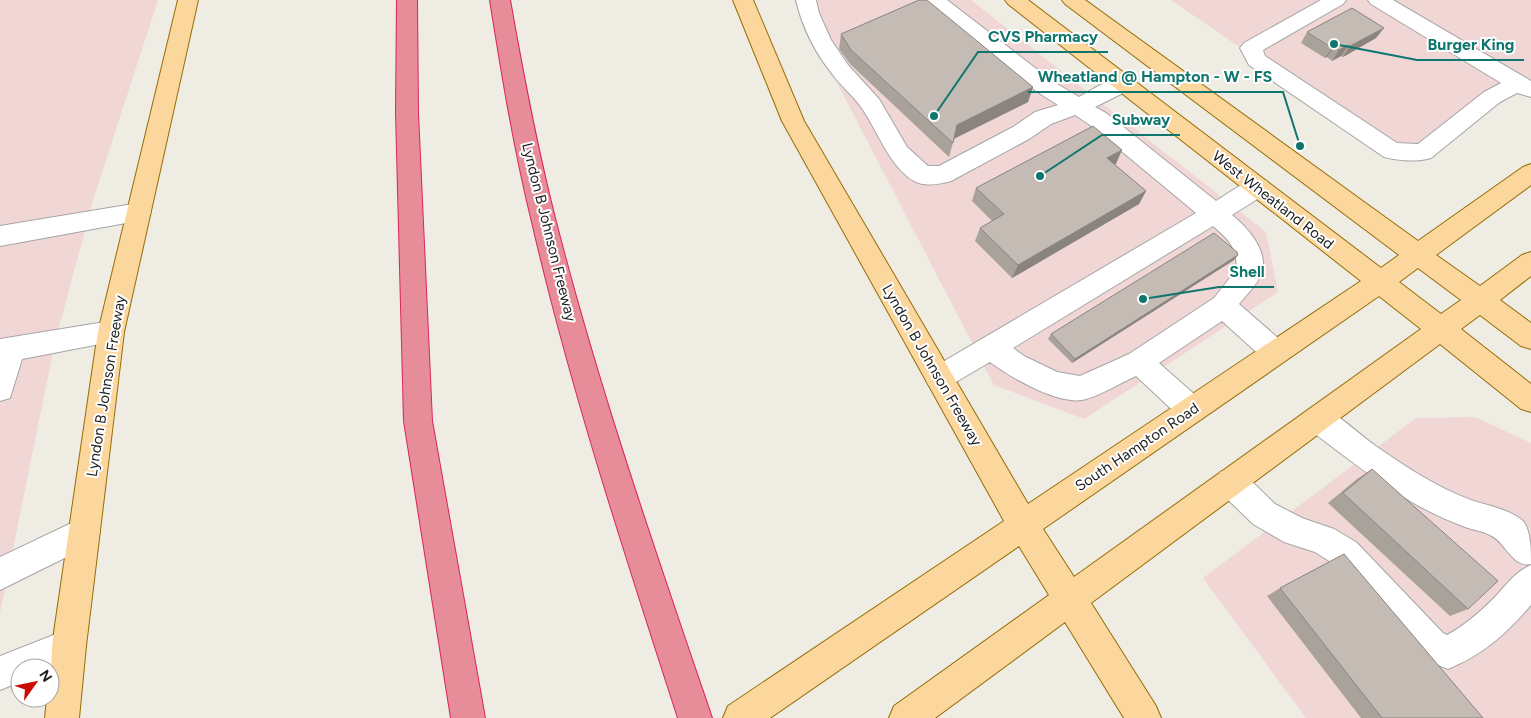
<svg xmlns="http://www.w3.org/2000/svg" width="1531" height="718" viewBox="0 0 1531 718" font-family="Figtree,sans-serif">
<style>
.commercial{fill:#f0d6d4}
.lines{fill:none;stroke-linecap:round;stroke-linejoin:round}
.minor-casing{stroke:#a5a5a5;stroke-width:2}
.major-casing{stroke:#976d02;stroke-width:2}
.highway-casing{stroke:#d9265a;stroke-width:2}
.minor{fill:#fff;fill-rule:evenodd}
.major{fill:#fbd79e;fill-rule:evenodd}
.highway{fill:#e68d99;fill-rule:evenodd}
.wall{fill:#a9a29b}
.shaded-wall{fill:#89847e}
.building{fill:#c4bcb4;stroke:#89847e}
.labels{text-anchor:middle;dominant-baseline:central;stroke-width:4;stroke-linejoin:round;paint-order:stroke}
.street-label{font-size:15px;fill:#1e1e1e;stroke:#fff}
.leader{fill:none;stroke:#0f766e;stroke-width:2}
.callout-dot{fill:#0f766e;stroke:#fff;stroke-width:2}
.callout-label{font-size:16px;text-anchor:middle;font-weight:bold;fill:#0f766e;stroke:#fff;stroke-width:4;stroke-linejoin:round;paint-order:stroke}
</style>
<rect width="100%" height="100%" fill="#efece4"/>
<path class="commercial" d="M 0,0 L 158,0 L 94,197 L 55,342 L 0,613 Z
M 794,0 L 971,0 L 1266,232 L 1278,292 L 1084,419 L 994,385 Z
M 1171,0 L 1531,0 L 1531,84 L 1407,162 Z
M 1475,417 L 1531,443 L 1531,718 L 1306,718 L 1203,578 L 1416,418 Z"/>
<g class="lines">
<defs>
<path id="minor" d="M 796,0 L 816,0 L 819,13 L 831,40 L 848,65 L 879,99 L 907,147 L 928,166 L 939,166 L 1013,127 L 1035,112 L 1058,105 L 1036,91 L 927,4 L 924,0 L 947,0 L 1052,81 L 1079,97 C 1094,89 1114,74 1131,79 L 1134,84 L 1131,89 L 1095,107 L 1106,113 L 1216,201 C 1231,192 1250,175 1267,181 L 1271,187 L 1267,193 L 1232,215 C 1247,227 1268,250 1262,272 C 1259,283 1246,295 1239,304 L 1285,344 L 1289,352 L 1285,360 L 1275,364 L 1265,360 L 1222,321 L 1159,363 L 1202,401 L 1206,410 L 1202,419 L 1192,423 L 1182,419 L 1136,376 C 1120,383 1098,397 1082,400 C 1056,404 1010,377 990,362 L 949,386 L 939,390 L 929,386 L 925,378 L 929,370 L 1196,213 L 1090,125 L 1075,115 L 1051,124 L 1029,139 L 951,181 C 941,184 924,187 914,181 C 890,167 878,132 863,110 C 855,97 842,87 833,75 C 816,54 802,27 796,0 ZM 1213,226 C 1230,241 1236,246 1237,269 L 1214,298 L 1129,354 L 1080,376 L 1057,372 L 1024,356 L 1013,348 Z
M 1321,0 L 1346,0 L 1343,4 L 1263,50 L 1265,56 L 1397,143 L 1418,144 L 1484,92 L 1501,83 L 1371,4 L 1368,0 L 1393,0 L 1526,78 L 1531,81 L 1531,97 L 1517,93 L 1500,102 L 1431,158 C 1417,162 1398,161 1384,157 L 1249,65 L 1240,48 L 1244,43 Z
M 139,203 L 148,205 L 151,212 L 148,219 L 0,246 L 0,226 Z
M 111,321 L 121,324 L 124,332 L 121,340 L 22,359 L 10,398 L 0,401 L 0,339 Z
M 1318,406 C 1340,414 1358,434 1377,447 C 1406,467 1438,488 1471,500 C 1488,506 1509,509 1523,521 C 1531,531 1531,550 1531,564 C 1512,568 1506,542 1490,535 C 1483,531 1473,530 1465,527 C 1449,521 1432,513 1417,505 C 1378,482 1343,456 1308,428 L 1304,419 L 1308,410 Z
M 1231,468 L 1242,472 L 1275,504 L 1302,518 L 1334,529 L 1356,542 L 1443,633 L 1447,635 C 1464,626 1480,612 1493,599 C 1506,586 1514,572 1531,565 L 1531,605 C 1506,634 1484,654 1448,669 L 1419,657 L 1334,564 L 1315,552 L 1284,542 L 1253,524 L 1220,492 L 1216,482 L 1220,472 Z
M 84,517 L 95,521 L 100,532 L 95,543 L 0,590 L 0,557 Z
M 69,629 L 81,634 L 86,646 L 81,658 L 50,670 L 50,668 L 20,668 L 20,682 L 0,690 L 0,656 Z"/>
<path id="major" d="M 178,0 L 198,0 L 124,332 L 86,646 L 79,718 L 45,718 L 47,698 L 50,698 L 52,646 L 98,332 Z
M 733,0 L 753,0 L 804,121 L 1028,504 L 1361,281 L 1008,4 L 1005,0 L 1028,0 L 1381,268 L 1399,255 L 1065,4 L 1062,0 L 1085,0 L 1418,241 L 1523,167 L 1531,164 L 1531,185 L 1436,255 L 1480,286 L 1522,255 L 1531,252 L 1531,276 L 1500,300 L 1531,323 L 1531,349 L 1521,346 L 1480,315 L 1461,329 L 1531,384 L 1531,412 L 1521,409 L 1440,344 L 1091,603 L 1156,706 L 1161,718 L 1124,718 L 1065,622 L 935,718 L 889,718 L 894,706 L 1049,595 L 1019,546 L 770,718 L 723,718 L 728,706 L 1004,521 L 782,121 ZM 1418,268 L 1461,300 L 1441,314 L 1399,282 ZM 1379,296 L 1421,329 L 1074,577 L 1043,529 Z"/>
<path id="highway" d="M 397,0 L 417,0 L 418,113 L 432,421 L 485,718 L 451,718 L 404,421 L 396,113 Z
M 490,0 L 510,0 C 523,74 537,148 556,222 C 599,390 656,554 712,718 L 678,718 C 625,554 571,390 532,222 C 514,149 502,75 490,0 Z"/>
</defs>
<use href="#minor" class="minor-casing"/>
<use href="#major" class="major-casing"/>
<use href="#highway" class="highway-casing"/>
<use href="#minor" class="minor"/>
<use href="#major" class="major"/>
<use href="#highway" class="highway"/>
</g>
<path class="wall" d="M 1307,32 L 1376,38 L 1343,57 L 1341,56 L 1332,61 L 1327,57 L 1325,58 L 1301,43 Z
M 841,34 L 1033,87 L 1028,102 L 954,139 L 949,157 L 850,64 L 839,49 Z
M 1114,164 L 1146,191 L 1139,204 L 1012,278 L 975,241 L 980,228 L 992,221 L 972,201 L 976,188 L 1116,164 Z
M 1238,255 L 1234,260 L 1072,363 L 1048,339 L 1051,334 Z
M 1372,469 L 1468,609 L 1450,616 L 1328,503 L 1357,479 Z
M 1280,588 L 1483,718 L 1361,718 L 1267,596 Z"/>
<path class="shaded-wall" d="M 1384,28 L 1376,38 L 1343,57 L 1350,46 Z
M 1348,45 L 1341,56 L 1332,61 L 1339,50 Z
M 1334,47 L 1327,57 L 1325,58 L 1332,48 Z
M 1033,87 L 1028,102 L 953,139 L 957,125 Z
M 1122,150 L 1116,164 L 1100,172 L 1107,158 Z
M 1146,191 L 1139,204 L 1012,278 L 1018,265 Z
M 1238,255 L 1234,260 L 1072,363 L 1075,359 Z"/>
<path class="building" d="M 919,0 L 927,0 L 1033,87 L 957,125 L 953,143 L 851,50 L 841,34 Z
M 1352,8 L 1384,28 L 1350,46 L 1348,45 L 1339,50 L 1334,47 L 1332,48 L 1307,32 Z
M 1093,126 L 1122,150 L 1107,158 L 1146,191 L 1018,265 L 980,228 L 1004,214 L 976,188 Z
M 1214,233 L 1237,252 L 1238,255 L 1075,359 L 1051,334 Z
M 1372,469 L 1498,581 L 1468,609 L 1343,493 Z
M 1344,554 L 1483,718 L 1382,718 L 1280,588 Z"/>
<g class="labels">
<g class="street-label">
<text transform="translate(1273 200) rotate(38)">West Wheatland Road</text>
<text transform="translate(549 232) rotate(76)">Lyndon B Johnson Freeway</text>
<text transform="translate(932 365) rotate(60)">Lyndon B Johnson Freeway</text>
<text transform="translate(106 386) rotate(-81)">Lyndon B Johnson Freeway</text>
<text transform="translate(1137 447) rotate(-34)">South Hampton Road</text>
</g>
</g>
<path class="leader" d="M934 116L978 52H1108M1334 44L1417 60H1524M1300 146L1283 92H1028M1040 176L1102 135H1180M1143 299L1219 287H1274"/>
<g class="callout-dot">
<circle cx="934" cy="116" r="5"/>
<circle cx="1334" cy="44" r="5"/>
<circle cx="1300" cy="146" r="5"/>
<circle cx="1040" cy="176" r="5"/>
<circle cx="1143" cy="299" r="5"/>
</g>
<g class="callout-label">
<text x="1043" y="42">CVS Pharmacy</text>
<text x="1471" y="50">Burger King</text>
<text x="1155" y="82">Wheatland @ Hampton - W - FS</text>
<text x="1141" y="125">Subway</text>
<text x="1247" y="277">Shell</text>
</g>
<g transform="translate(35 683) rotate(57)"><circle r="24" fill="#ffffff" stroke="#a5a5a5"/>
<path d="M0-4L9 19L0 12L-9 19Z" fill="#ca0c02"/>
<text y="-8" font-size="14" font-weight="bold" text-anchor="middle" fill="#1e1e1e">N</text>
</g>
</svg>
